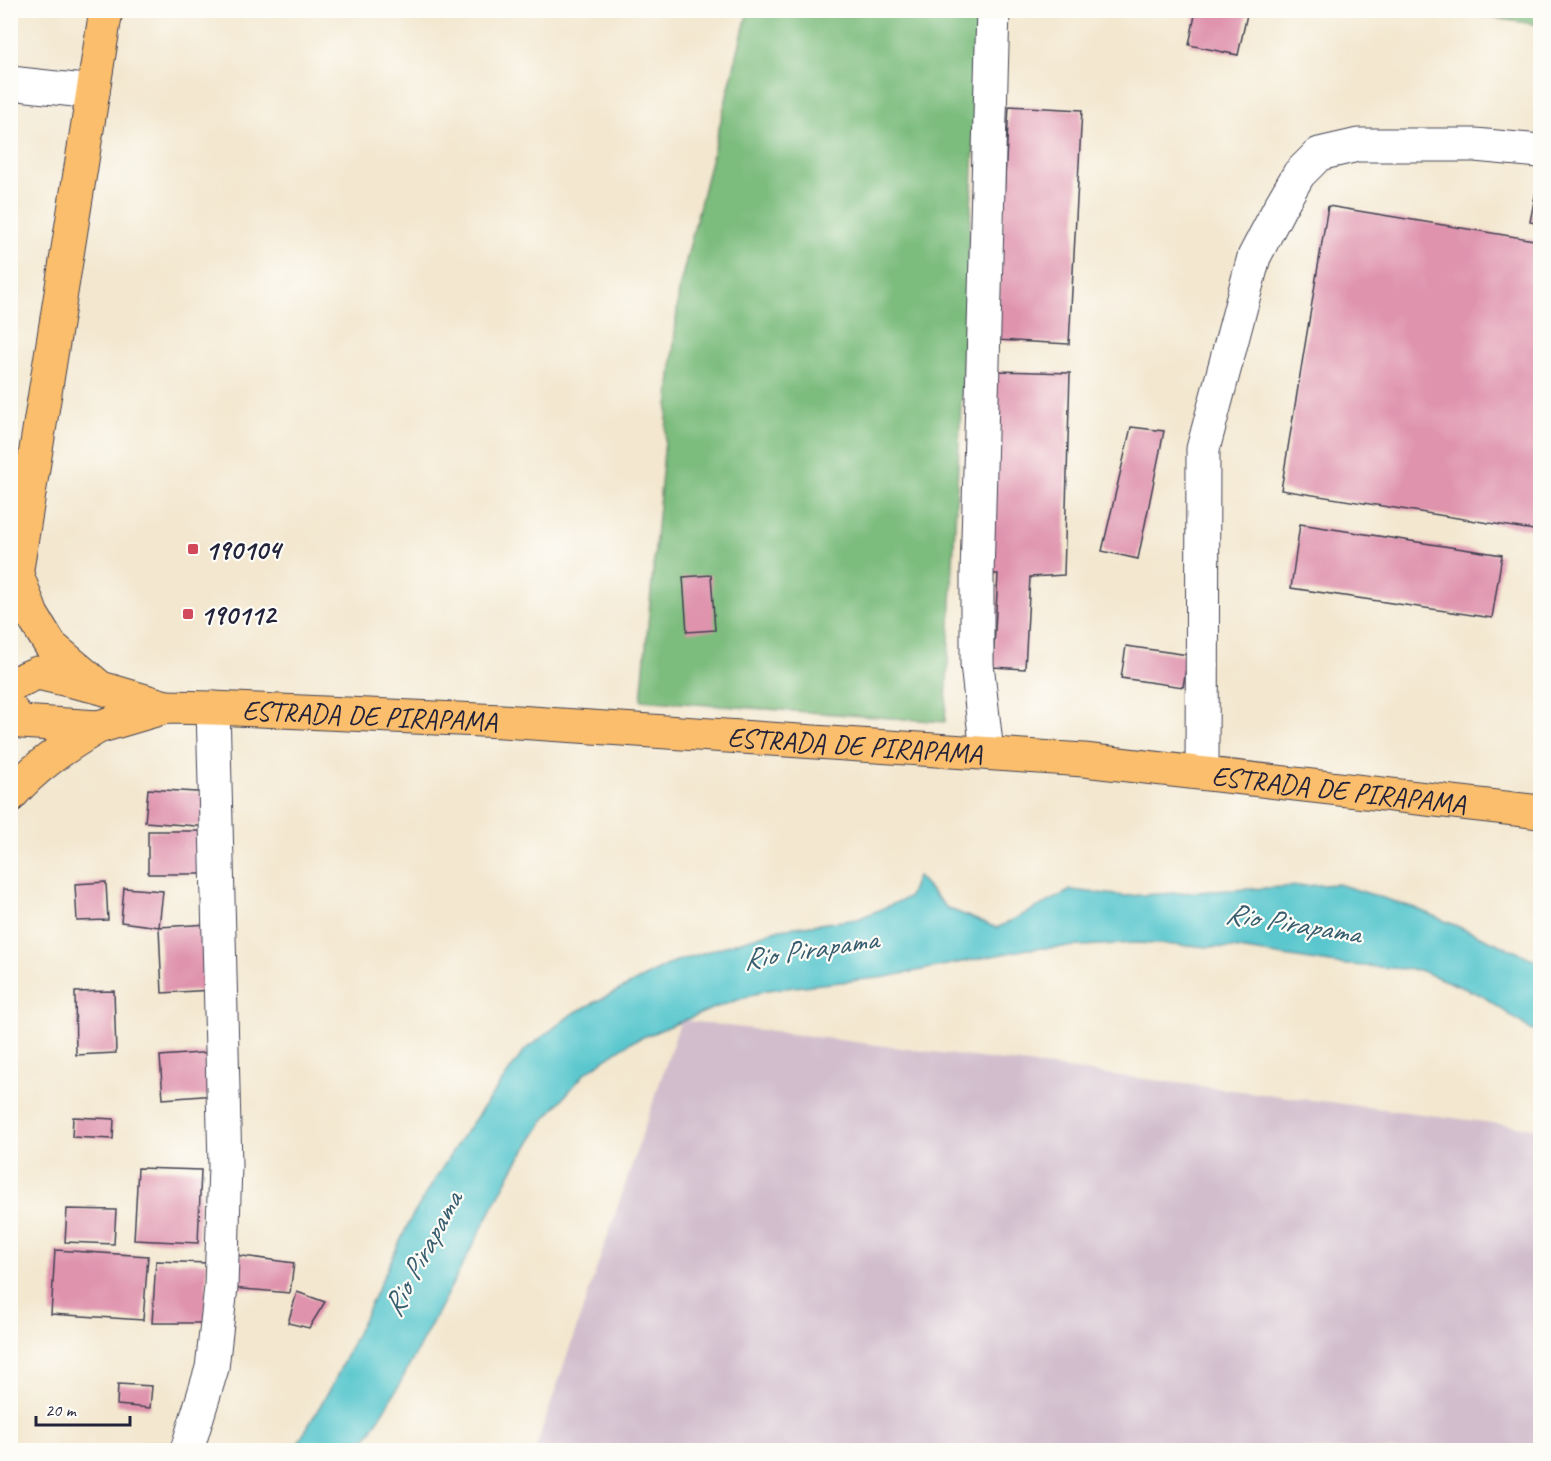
<svg xmlns="http://www.w3.org/2000/svg" width="1551" height="1461" viewBox="0 0 1551 1461" font-family="Caveat,sans-serif">
<style>
.industrial{fill:#d1bdcc}
.forest{fill:#7cbc7d;stroke:#4f6f5c;stroke-width:1.5}
.water{fill:#5ac7ce;stroke:#3e7484;stroke-width:1.5}
.building{fill:#df93ad}
.lines{fill:none;stroke-linecap:round;stroke-linejoin:round}
.minor-casing{stroke:#414051;stroke-width:35}
.major-casing{stroke:#414051;stroke-width:35}
.minor{stroke:#fff;stroke-width:33}
.major{stroke:#fabe6d;stroke-width:33}
.poi-dot{fill:#d1495b;stroke:#fdfcf7;stroke-width:2}
.labels{text-anchor:middle;dominant-baseline:central;stroke-width:4.5;stroke-linejoin:round;paint-order:stroke}
.poi-label{font-size:28px;font-weight:bold;fill:#22223b;stroke:#fdfcf7;text-anchor:start}
.street-label{font-size:28px;fill:#22223b;stroke:#fdfcf7}
.water-label{font-size:30px;font-style:italic;fill:#365c6e;stroke:#fdfcf7}
</style>
<rect width="100%" height="100%" fill="#fdfcf7"/>
<filter id="ink" filterUnits="userSpaceOnUse"><feTurbulence type="fractalNoise" baseFrequency=".0167" numOctaves="2"/><feDisplacementMap in="SourceGraphic" scale="12" xChannelSelector="R" yChannelSelector="G"/><feConvolveMatrix kernelMatrix="1 2 1 2 8 2 1 2 1" color-interpolation-filters="sRGB"/></filter>
<filter id="wash" filterUnits="userSpaceOnUse"><feTurbulence type="fractalNoise" baseFrequency=".008" numOctaves="4" result="noise"/><feDisplacementMap in="SourceGraphic" scale="24" xChannelSelector="R" yChannelSelector="G"/><feGaussianBlur stdDeviation="1.35" result="paint"/><feColorMatrix in="noise" values="0 0 0 0 0 0 0 0 0 0 0 0 0 0 0 0 0 1.4 0 .05"/><feComposite in="paint" operator="in"/></filter>
<g filter="url(#wash)">
<rect width="100%" height="100%" fill="#f3e7cf"/>
<path class="industrial" d="M 681,1020 L 1540,1129 L 1540,1450 L 535,1450 Z"/>
<path class="forest" d="M 748,11 L 981,11 L 945,722 L 641,700 L 679,289 Z
M 1447,11 L 1540,11 L 1540,25 Z"/>
<path class="water" d="M 917,876 L 947,908 L 997,928 L 1071,890 L 1125,896 L 1338,884 L 1415,908 L 1540,962 L 1540,1031 L 1530,1029 L 1481,995 L 1419,970 L 1337,964 L 1232,948 L 1136,943 L 1028,949 L 886,977 L 767,990 L 717,1007 L 631,1042 L 585,1073 L 545,1119 L 514,1167 L 397,1389 L 359,1450 L 294,1450 L 333,1384 L 410,1220 L 457,1144 L 524,1051 L 572,1014 L 674,962 L 780,929 L 858,919 L 909,897 Z"/>
<g id="blocks">
<path class="building" d="M 1196,10 L 1248,10 L 1238,55 L 1189,45 Z
M 1009,106 L 1082,110 L 1069,344 L 996,340 Z
M 1539,175 L 1540,175 L 1540,224 L 1530,222 Z
M 1328,206 L 1540,241 L 1540,531 L 1281,490 Z
M 995,371 L 1070,373 L 1064,575 L 1030,577 L 1025,669 L 993,667 L 998,574 L 989,574 Z
M 1131,427 L 1164,431 L 1138,559 L 1102,551 Z
M 1300,524 L 1502,555 L 1492,618 L 1291,588 Z
M 711,575 L 715,630 L 687,632 L 683,577 Z
M 1126,646 L 1188,655 L 1183,687 L 1121,678 Z
M 148,789 L 212,793 L 209,827 L 145,822 Z
M 148,831 L 211,831 L 212,874 L 148,874 Z
M 106,882 L 108,920 L 77,921 L 75,884 Z
M 124,888 L 163,891 L 159,927 L 121,922 Z
M 210,924 L 212,990 L 162,993 L 159,927 Z
M 114,991 L 116,1053 L 76,1055 L 75,992 Z
M 213,1052 L 216,1095 L 163,1099 L 160,1056 Z
M 73,1117 L 114,1119 L 113,1139 L 72,1137 Z
M 138,1168 L 201,1170 L 198,1243 L 134,1240 Z
M 67,1209 L 116,1210 L 114,1244 L 65,1242 Z
M 55,1250 L 148,1256 L 143,1320 L 51,1314 Z
M 235,1255 L 294,1263 L 290,1293 L 231,1288 Z
M 156,1261 L 207,1263 L 206,1323 L 152,1323 Z
M 297,1292 L 325,1302 L 309,1328 L 288,1323 Z
M 118,1384 L 152,1386 L 150,1408 L 117,1405 Z"/>
</g>
</g>
<g filter="url(#ink)">
<use href="#blocks" fill-opacity="0" stroke="#414051" stroke-width="1.5"/>
<g class="lines">
<defs>
<path id="minor" d="M 10,83 L 93,92
M 987,753 L 977,664 L 977,575 L 993,10
M 1202,772 L 1203,449 L 1254,257 L 1281,205 L 1299,174 L 1319,154 L 1358,145 L 1475,145 L 1540,151
M 187,1450 L 212,1368 L 221,1287 L 225,1165 L 213,708"/>
<g id="major">
<path d="M 18,577 L 32,615 L 51,646 L 96,684"/>
<path d="M 10,613 L 106,10"/>
<path d="M 10,685 L 37,673 L 98,687 L 166,707"/>
<path id="s1" d="M 10,709 L 21,722 L 98,727 L 166,707 L 213,708 L 502,721 L 1084,760 L 1540,812"/>
<path d="M 10,796 C 34,767 66,746 98,727"/>
</g>
</defs>
<use href="#minor" class="minor-casing"/>
<use href="#major" class="major-casing"/>
<use href="#minor" class="minor"/>
<use href="#major" class="major"/>
</g>
</g>
<g class="poi-dot">
<rect x="187" y="543" width="12" height="12" rx="3"/>
<rect x="182" y="608" width="12" height="12" rx="3"/>
</g>
<g class="labels">
<g class="poi-label">
<text x="205" y="549">190104</text>
<text x="200" y="614">190112</text>
</g>
<g class="street-label">
<text stroke="none"><textPath href="#s1" startOffset="369">ESTRADA DE PIRAPAMA</textPath></text>
<text stroke="none"><textPath href="#s1" startOffset="855">ESTRADA DE PIRAPAMA</textPath></text>
<text stroke="none"><textPath href="#s1" startOffset="1341">ESTRADA DE PIRAPAMA</textPath></text>
</g>
<g class="water-label">
<text transform="translate(1293 923) rotate(9)">Rio Pirapama</text>
<text transform="translate(810 949) rotate(-9)">Rio Pirapama</text>
<text transform="translate(422 1254) rotate(-62)">Rio Pirapama</text>
</g>
</g>
<rect width="1551" height="1461" fill="none" stroke="#fdfcf7" stroke-width="36"/>
<path d="M36 1416v9h94v-9" fill="none" stroke="#22223b" stroke-width="3"/>
<text x="45" y="1416" font-size="18" fill="#22223b" stroke="#fdfcf7" stroke-width="4.5" paint-order="stroke">20 m</text>
</svg>
